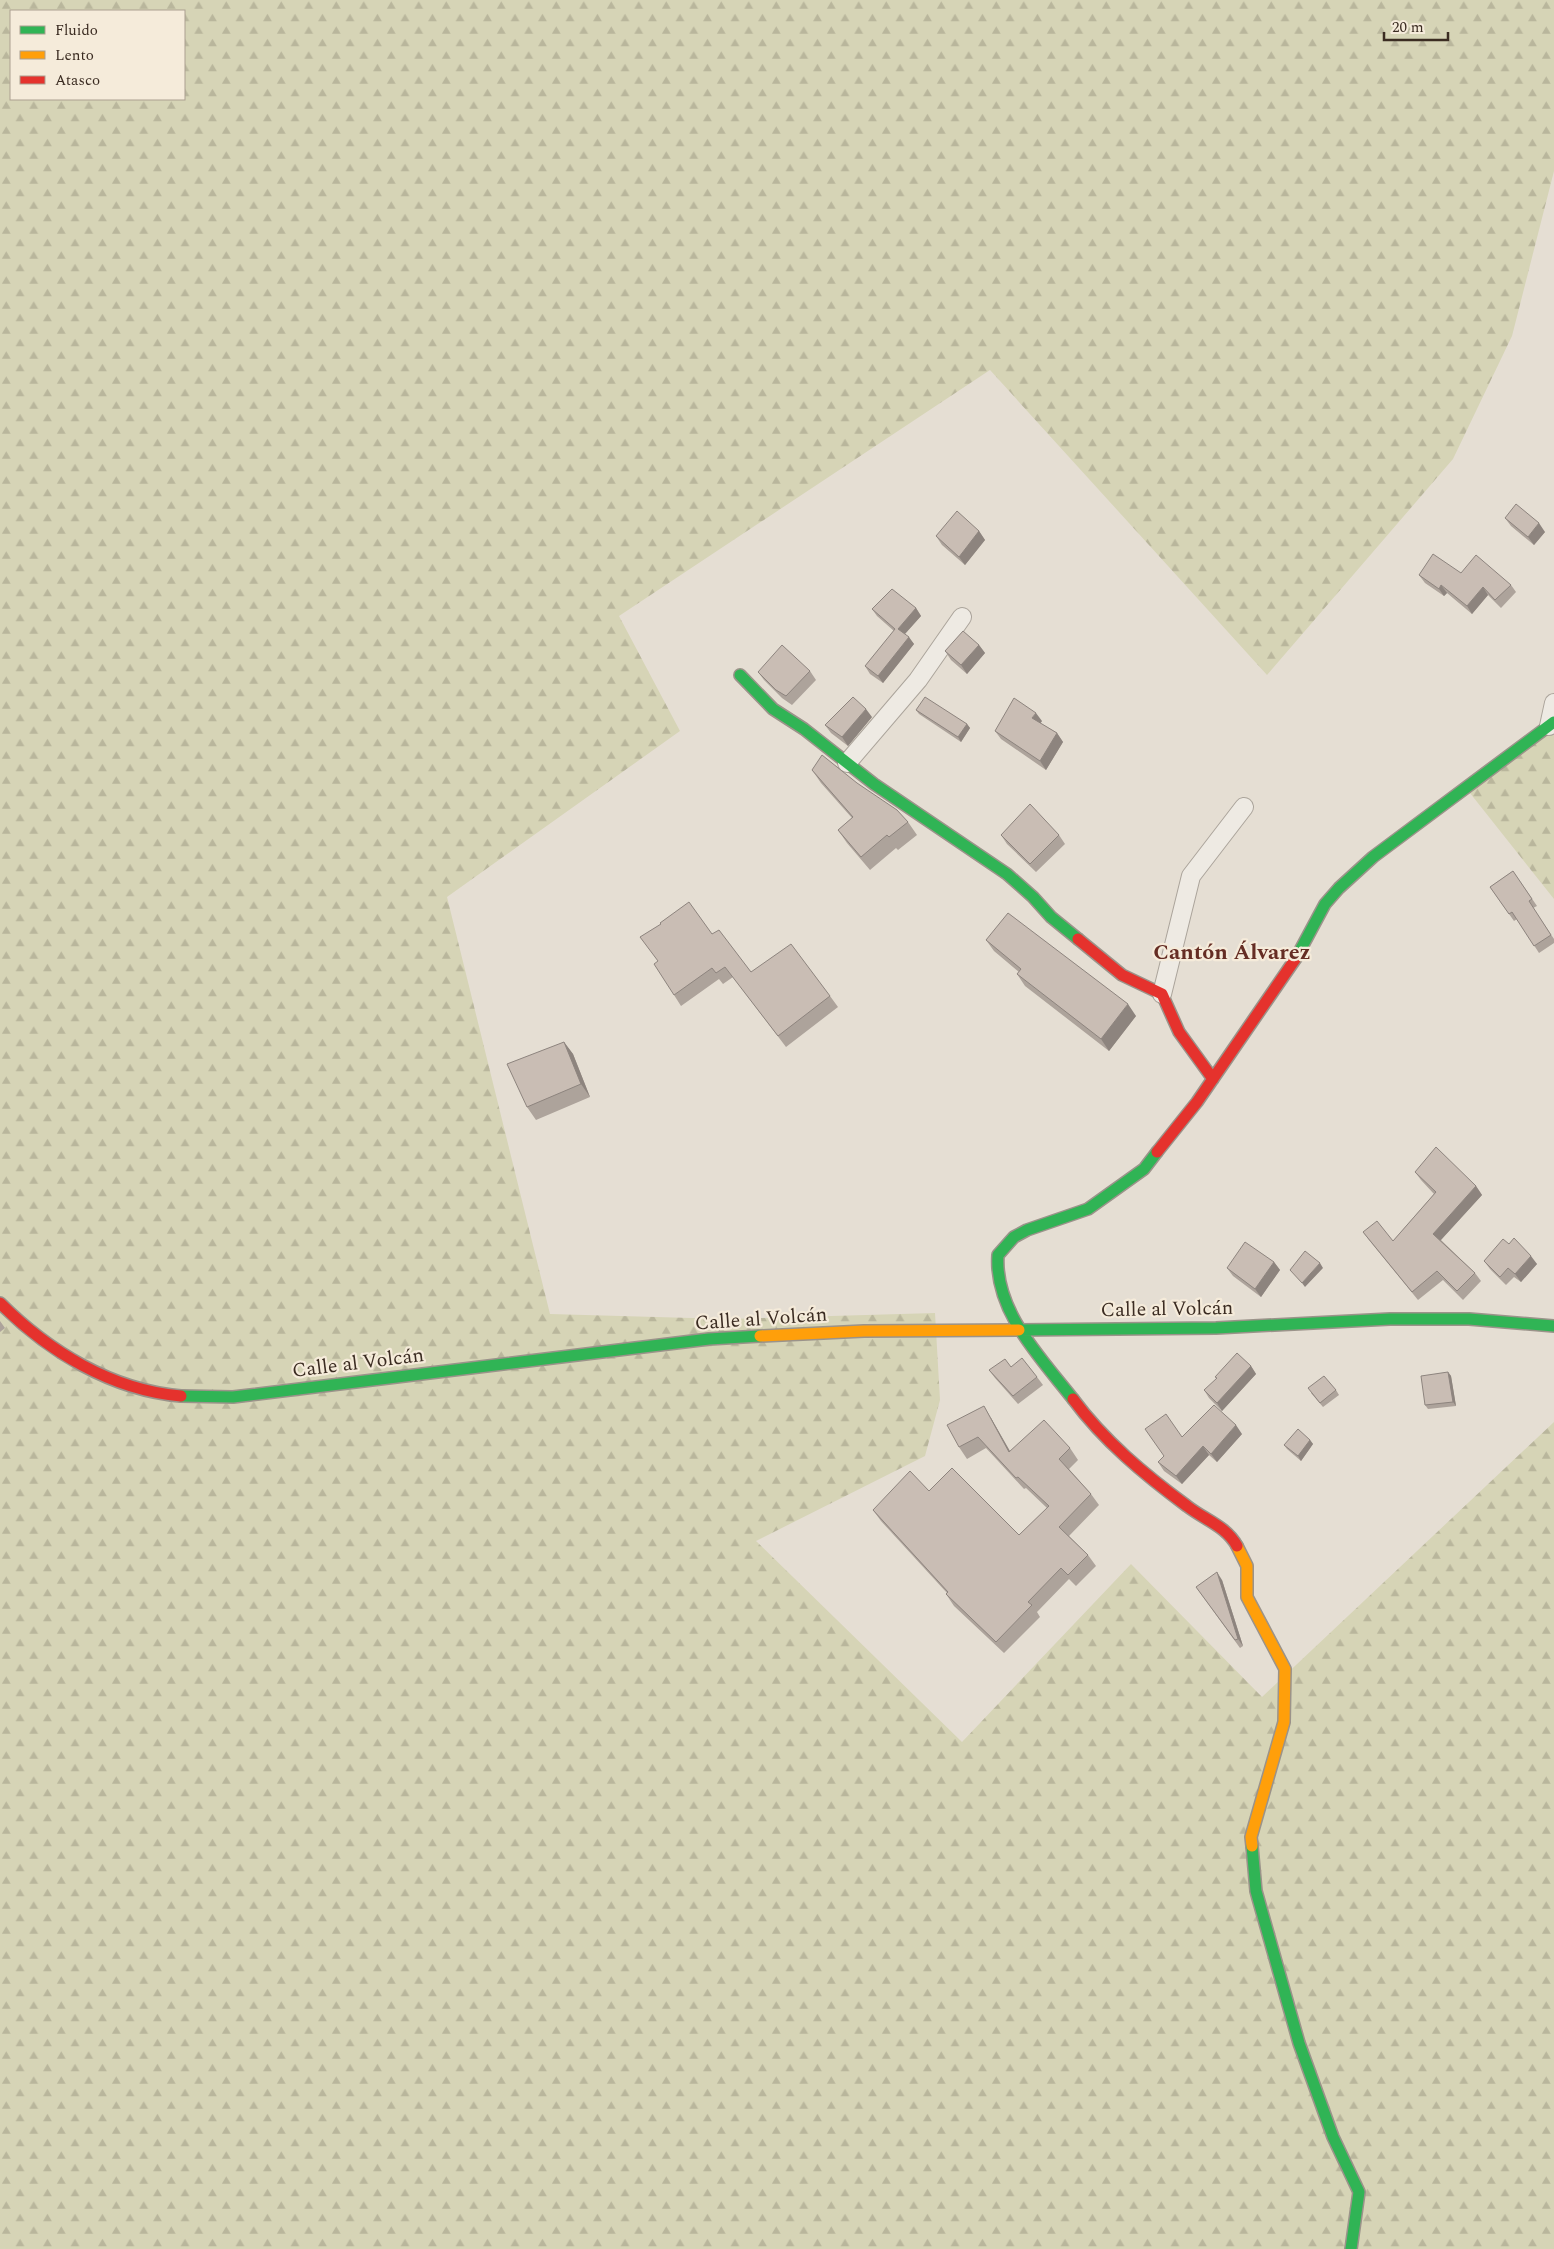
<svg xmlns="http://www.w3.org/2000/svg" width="1554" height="2249" viewBox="0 0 1554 2249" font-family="Spectral,serif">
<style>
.forest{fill:url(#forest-firs);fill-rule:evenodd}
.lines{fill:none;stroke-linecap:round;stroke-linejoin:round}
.street-casing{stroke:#aba49b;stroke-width:20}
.fast-casing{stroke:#9b938a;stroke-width:14}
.slow-casing{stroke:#9b938a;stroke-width:14}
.jam-casing{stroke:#9b938a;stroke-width:14}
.street{stroke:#eeeae3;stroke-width:18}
.fast{stroke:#30b455;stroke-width:11}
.slow{stroke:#ff9f0a;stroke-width:11}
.jam{stroke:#e5322d;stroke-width:11}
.wall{fill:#ada39b}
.shaded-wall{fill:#8d847e}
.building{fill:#c9bdb4;stroke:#8d847e}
.labels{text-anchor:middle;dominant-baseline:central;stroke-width:4.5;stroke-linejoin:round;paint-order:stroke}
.street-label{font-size:20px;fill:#3b2c22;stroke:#f5ebda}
.quarter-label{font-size:22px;font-weight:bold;fill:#652d24;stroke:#f5ebda}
</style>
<defs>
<pattern id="forest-firs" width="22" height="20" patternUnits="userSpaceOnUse" patternTransform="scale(1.25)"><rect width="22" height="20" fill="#d6d4b6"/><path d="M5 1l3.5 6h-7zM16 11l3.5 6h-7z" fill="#b9b69c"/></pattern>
</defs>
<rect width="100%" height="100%" fill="#e5ded3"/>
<path class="forest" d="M 0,0 L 1554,0 L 1554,171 L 1512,336 L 1453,459 L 1267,675 L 990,370 L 619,616 L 680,731 L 447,897 L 550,1314 L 727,1319 L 935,1313 L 940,1400 L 925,1456 L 756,1541 L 962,1742 L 1131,1564 L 1262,1697 L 1554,1422 L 1554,2249 L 0,2249 ZM 11,11 L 184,11 L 184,99 L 11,99 Z
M 1554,713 L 1554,899 L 1466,788 Z"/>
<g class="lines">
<defs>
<path id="street" d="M 1549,726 L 1554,703
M 847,763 L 918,680 L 962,617
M 1162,994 L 1191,876 L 1244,807"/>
<path id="fast" d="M 740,675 L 773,709 L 804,729 L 874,784 L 1007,874 L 1033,897 L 1051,917 L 1078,939
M 1296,958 L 1325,904 L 1339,888 L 1373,857 L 1554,722
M 1019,1330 L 1216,1328 L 1390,1319 L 1469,1319 L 1554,1326
M 181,1396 L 233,1397 L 709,1339 L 760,1336
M 1073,1399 C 1041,1358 994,1311 998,1255 L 1014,1237 L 1027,1230 L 1088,1209 L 1144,1169 L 1157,1152
M 1252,1846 L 1256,1891 L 1299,2043 L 1333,2137 L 1359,2192 L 1351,2249"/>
<path id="slow" d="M 760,1336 L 864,1331 L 1019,1330
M 1237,1546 L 1247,1566 L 1247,1597 L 1285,1669 L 1284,1722 L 1251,1837 L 1252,1846"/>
<path id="jam" d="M 1078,939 L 1122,975 L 1162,994 L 1179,1032 L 1213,1079
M 1157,1152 L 1197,1102 L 1296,958
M 0,1303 C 48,1351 111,1390 181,1396
M 1073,1399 C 1104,1441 1145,1475 1187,1506 C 1205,1520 1226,1526 1237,1546"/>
</defs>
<use href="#street" class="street-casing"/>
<use href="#fast" class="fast-casing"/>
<use href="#slow" class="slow-casing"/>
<use href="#jam" class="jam-casing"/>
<use href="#street" class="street"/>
<use href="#fast" class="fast"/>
<use href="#slow" class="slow"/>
<use href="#jam" class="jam"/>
</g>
<path class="wall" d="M 1505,518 L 1545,532 L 1534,545 L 1511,526 Z
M 979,531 L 985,540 L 965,565 L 942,545 L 936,536 Z
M 1461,573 L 1511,585 L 1516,592 L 1501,608 L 1488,595 L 1472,614 L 1447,593 L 1444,596 L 1425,583 L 1419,575 Z
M 916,608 L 921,616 L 905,634 L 914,644 L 883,683 L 870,674 L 865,666 L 894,631 L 877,616 L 872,609 Z
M 979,645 L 985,653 L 967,674 L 951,660 L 945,651 Z
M 810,671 L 816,680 L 792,705 L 782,698 L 764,680 L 758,672 Z
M 916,710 L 967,724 L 970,728 L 961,742 L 919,714 Z
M 872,717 L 848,746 L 831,733 L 825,725 Z
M 1042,721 L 1040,723 L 1057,733 L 1063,742 L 1046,770 L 1001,739 L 995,731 Z
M 812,770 L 908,822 L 917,835 L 898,850 L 896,848 L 870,870 L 847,843 L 838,830 L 852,818 L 821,783 Z
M 1001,835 L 1059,835 L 1065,844 L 1036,872 L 1007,844 Z
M 1513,871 L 1537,906 L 1533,908 L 1554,939 L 1554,943 L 1539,953 L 1517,919 L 1514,921 L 1490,887 Z
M 712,934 L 751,972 L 830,996 L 838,1007 L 786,1047 L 733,977 L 723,984 L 719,979 L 681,1006 L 674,995 Z
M 986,940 L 1136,1016 L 1109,1051 L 1025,986 L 1017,974 L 1019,972 L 994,951 Z
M 564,1042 L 573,1054 L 590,1097 L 536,1120 L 527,1107 Z
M 1415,1172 L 1476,1186 L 1482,1195 L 1441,1240 L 1475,1273 L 1481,1281 L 1463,1300 L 1443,1280 L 1418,1300 L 1369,1240 L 1363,1232 L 1393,1241 L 1434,1194 L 1421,1180 Z
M 1509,1244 L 1537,1264 L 1521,1282 L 1514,1277 L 1506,1285 L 1490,1269 L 1484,1261 Z
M 1274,1262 L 1280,1270 L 1261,1297 L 1233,1276 L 1227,1268 Z
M 0,1321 L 5,1328 L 0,1332 Z
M 1251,1366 L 1256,1374 L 1222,1411 L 1209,1398 L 1204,1390 Z
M 1011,1367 L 1037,1377 L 1043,1385 L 1018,1404 L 995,1378 L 989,1370 Z
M 1448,1372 L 1451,1376 L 1456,1406 L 1428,1409 L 1425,1405 Z
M 1336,1390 L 1339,1395 L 1323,1407 L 1311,1393 Z
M 991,1418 L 1010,1451 L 1070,1448 L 1078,1460 L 1069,1469 L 1091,1494 L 1099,1505 L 1069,1536 L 1088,1555 L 1096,1566 L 1076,1586 L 1069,1579 L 1037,1612 L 1040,1617 L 1004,1653 L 954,1606 L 946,1594 L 947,1593 L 881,1521 L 873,1510 L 929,1491 L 1019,1535 L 1047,1508 L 1026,1488 L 1024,1489 L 986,1448 L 967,1459 L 959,1447 Z
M 1242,1434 L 1217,1462 L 1209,1455 L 1182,1484 L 1164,1471 L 1158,1462 L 1182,1437 Z
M 1310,1440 L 1313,1444 L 1301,1461 L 1287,1449 L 1284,1445 Z
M 1222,1580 L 1243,1646 L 1240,1648 L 1196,1587 Z"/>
<path class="shaded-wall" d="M 1539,523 L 1545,532 L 1534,545 L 1528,537 Z
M 979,531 L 985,540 L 965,565 L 959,557 Z
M 1441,585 L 1447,593 L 1444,596 L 1439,589 Z
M 1483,587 L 1488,595 L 1472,614 L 1467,606 Z
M 916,608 L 921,616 L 903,636 L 898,629 Z
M 909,637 L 914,644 L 883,683 L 878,676 Z
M 979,645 L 985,653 L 967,674 L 961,665 Z
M 866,709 L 872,717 L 848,746 L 842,737 Z
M 1036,713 L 1042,721 L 1038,727 L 1032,718 Z
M 967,724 L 970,728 L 961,742 L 958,737 Z
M 1057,733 L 1063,742 L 1046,770 L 1040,761 Z
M 1128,1004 L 1136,1016 L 1109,1051 L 1101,1039 Z
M 564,1042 L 573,1054 L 590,1097 L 581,1084 Z
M 1476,1186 L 1482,1195 L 1439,1242 L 1433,1234 Z
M 1531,1256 L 1537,1264 L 1521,1282 L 1515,1274 Z
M 1274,1262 L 1280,1270 L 1261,1297 L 1255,1289 Z
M 1320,1263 L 1323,1268 L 1305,1287 L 1302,1283 Z
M 1251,1366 L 1256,1374 L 1222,1411 L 1217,1403 Z
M 1448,1372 L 1451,1376 L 1456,1406 L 1453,1402 Z
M 984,1406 L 991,1418 L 1017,1464 L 1009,1452 Z
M 1236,1425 L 1242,1434 L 1217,1462 L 1211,1454 Z
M 1310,1440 L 1313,1444 L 1301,1461 L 1298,1456 Z
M 1203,1446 L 1209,1455 L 1182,1484 L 1176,1476 Z
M 1217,1572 L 1222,1580 L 1243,1646 L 1238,1639 Z"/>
<path class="building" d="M 1516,504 L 1539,523 L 1528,537 L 1505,518 Z
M 957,511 L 979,531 L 959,557 L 936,536 Z
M 1433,554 L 1461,573 L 1476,555 L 1511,585 L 1495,600 L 1483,587 L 1467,606 L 1441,585 L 1439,589 L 1419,575 Z
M 892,589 L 916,608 L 898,629 L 909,637 L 878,676 L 865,666 L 895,629 L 872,609 Z
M 963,631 L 979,645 L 961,665 L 945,651 Z
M 782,645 L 810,671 L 786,696 L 776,690 L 758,672 Z
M 853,697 L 866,709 L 842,737 L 825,725 Z
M 925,697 L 967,724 L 958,737 L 916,710 Z
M 1014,698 L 1036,713 L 1032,718 L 1057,733 L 1040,761 L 995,731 Z
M 822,755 L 857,783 L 897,810 L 908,822 L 889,837 L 887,835 L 861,857 L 838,830 L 853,817 L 812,770 Z
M 1030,804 L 1059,835 L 1030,864 L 1001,835 Z
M 1513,871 L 1532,899 L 1529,901 L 1551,935 L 1534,946 L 1512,912 L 1509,914 L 1490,887 Z
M 689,902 L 712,934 L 719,930 L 751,972 L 791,944 L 830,996 L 778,1036 L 725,967 L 716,973 L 712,968 L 674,995 L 654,964 L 658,961 L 640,937 L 661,924 L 660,923 Z
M 1008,913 L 1128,1004 L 1101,1039 L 1017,974 L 1021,969 L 986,940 Z
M 564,1042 L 581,1084 L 527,1107 L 507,1064 Z
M 1436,1147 L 1476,1186 L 1433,1234 L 1475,1273 L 1457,1291 L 1437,1271 L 1412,1292 L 1363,1232 L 1377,1221 L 1393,1241 L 1436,1192 L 1415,1172 Z
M 1514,1238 L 1531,1256 L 1515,1274 L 1508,1268 L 1500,1277 L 1484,1261 L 1503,1239 L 1509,1244 Z
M 1245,1242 L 1274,1262 L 1255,1289 L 1227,1268 Z
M 1305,1251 L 1320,1263 L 1302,1283 L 1290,1270 Z
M 1237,1353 L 1251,1366 L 1217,1403 L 1204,1390 L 1217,1378 L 1215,1377 Z
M 1022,1358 L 1037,1377 L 1013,1396 L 989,1370 L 1005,1359 L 1011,1367 Z
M 1448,1372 L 1453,1402 L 1425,1405 L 1421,1376 Z
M 1324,1376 L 1336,1390 L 1320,1403 L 1308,1388 Z
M 1214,1405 L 1236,1425 L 1211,1454 L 1203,1446 L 1176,1476 L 1158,1462 L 1164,1456 L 1145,1429 L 1166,1414 L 1182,1437 Z
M 984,1406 L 1009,1452 L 1044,1420 L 1070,1448 L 1059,1459 L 1091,1494 L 1059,1527 L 1088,1555 L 1068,1575 L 1061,1568 L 1028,1602 L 1032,1605 L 996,1642 L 946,1594 L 948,1592 L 873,1510 L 910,1471 L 929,1491 L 952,1468 L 1019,1535 L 1049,1506 L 1018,1477 L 1016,1478 L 978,1437 L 959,1447 L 947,1425 Z
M 1298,1429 L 1310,1440 L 1298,1456 L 1284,1445 Z
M 1217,1572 L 1238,1639 L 1235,1640 L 1196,1587 Z"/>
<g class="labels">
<g class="street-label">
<text transform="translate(1167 1309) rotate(-1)">Calle al Volcán</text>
<text transform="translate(761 1319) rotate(-4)">Calle al Volcán</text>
<text transform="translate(358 1363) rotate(-7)">Calle al Volcán</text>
</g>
<g class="quarter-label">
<text x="1232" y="952">Cantón Álvarez</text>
</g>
</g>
<rect x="10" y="10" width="175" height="90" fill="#f5ebda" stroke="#ab9f90"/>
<rect x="20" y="26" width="25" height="8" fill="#30b455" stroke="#ab9f90"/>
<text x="55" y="35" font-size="15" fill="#3b2c22">Fluido</text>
<rect x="20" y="51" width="25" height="8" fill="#ff9f0a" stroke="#ab9f90"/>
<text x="55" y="60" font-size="15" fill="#3b2c22">Lento</text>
<rect x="20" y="76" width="25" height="8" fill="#e5322d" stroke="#ab9f90"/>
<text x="55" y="85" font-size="15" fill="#3b2c22">Atasco</text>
<path d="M1384 32v8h64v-8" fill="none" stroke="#3b2c22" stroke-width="2.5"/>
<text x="1392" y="32" font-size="15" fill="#3b2c22" stroke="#f5ebda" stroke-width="4" paint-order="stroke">20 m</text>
</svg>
